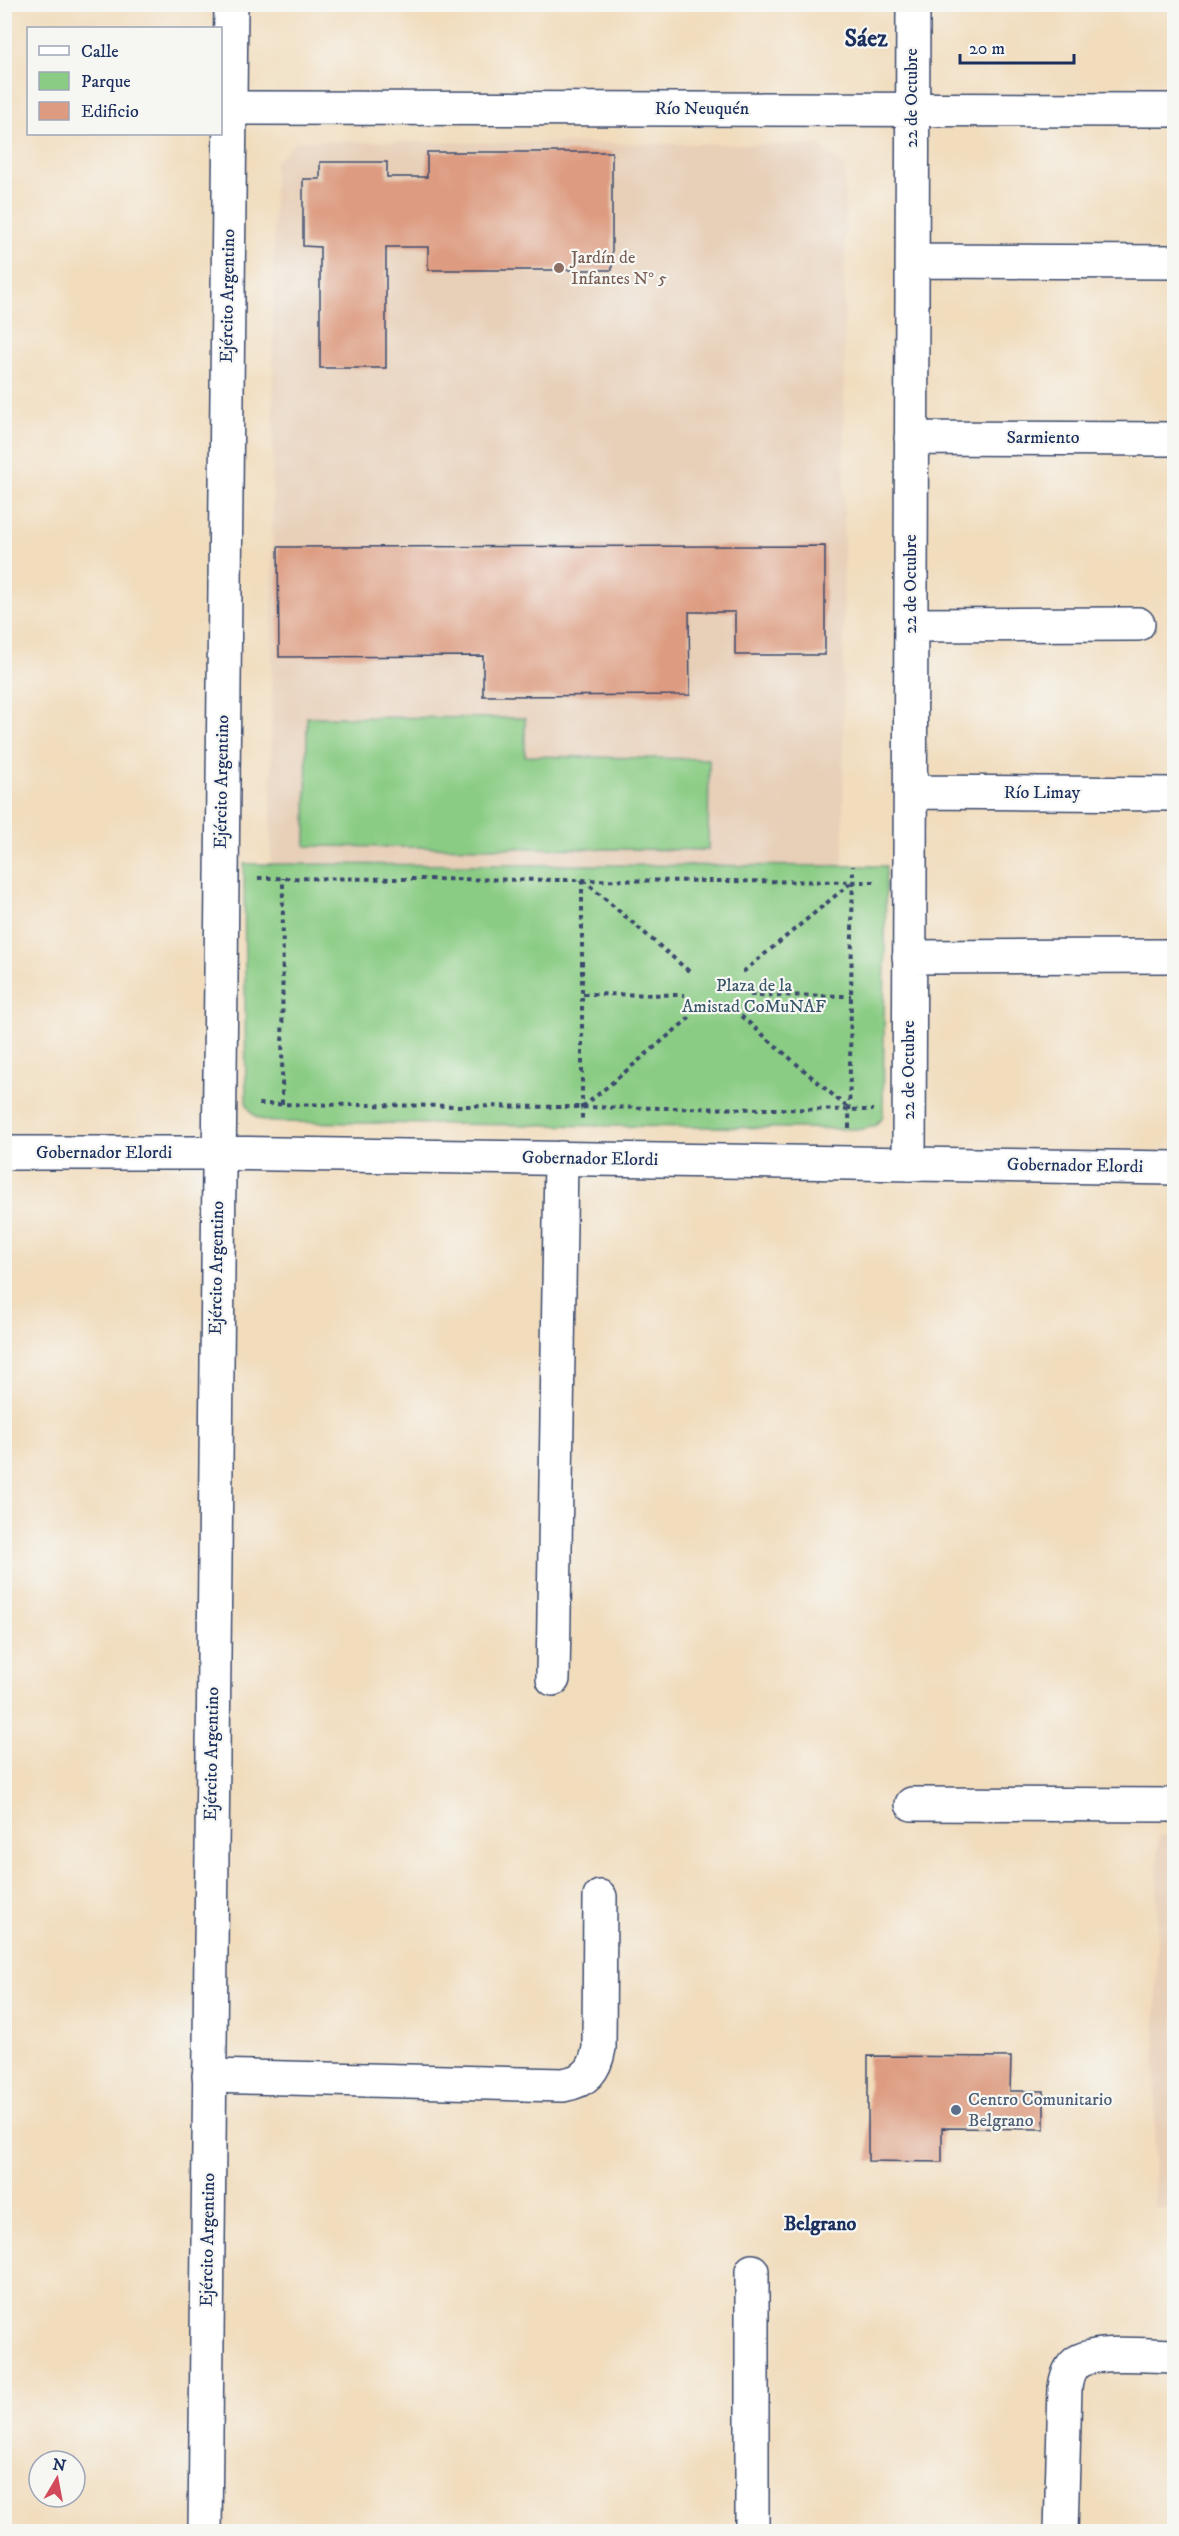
<svg xmlns="http://www.w3.org/2000/svg" width="1179" height="2536" viewBox="0 0 1179 2536" font-family="'IM FELL DW Pica',serif">
<style>
.built{fill:#e7cfb8}
.green{fill:#8acc84;stroke:#527e71;stroke-width:1.5}
.building{fill:#dd9c81}
.lines{fill:none;stroke-linecap:round;stroke-linejoin:round}
.street-casing{stroke:#3b496c;stroke-width:36}
.secondary-casing{stroke:#3b496c;stroke-width:36}
.path{stroke:#3b496c;stroke-width:4;stroke-dasharray:4.5 4.5;stroke-linecap:butt}
.street{stroke:#fff;stroke-width:33}
.secondary{stroke:#fff;stroke-width:33}
.education-dot{fill:#8d6e63;stroke:#f6f6f2;stroke-width:2}
.service-dot{fill:#5c6f8a;stroke:#f6f6f2;stroke-width:2}
.labels{text-anchor:middle;dominant-baseline:central;stroke-width:4.5;stroke-linejoin:round;paint-order:stroke}
.street-label{font-size:18px;fill:#1b2f5e;stroke:#f6f6f2}
.education-label{font-size:18px;fill:#785e54;stroke:#f6f6f2;text-anchor:start}
.park-label{font-size:18px;fill:#375668;stroke:#f6f6f2}
.service-label{font-size:18px;fill:#4e5e75;stroke:#f6f6f2;text-anchor:start}
.neighbourhood-label{font-size:20px;font-weight:bold;fill:#1b2f5e;stroke:#f6f6f2}
.district-label{font-size:24px;font-weight:bold;fill:#1b2f5e;stroke:#f6f6f2}
</style>
<rect width="100%" height="100%" fill="#f6f6f2"/>
<filter id="ink" filterUnits="userSpaceOnUse"><feTurbulence type="fractalNoise" baseFrequency=".0167" numOctaves="2"/><feDisplacementMap in="SourceGraphic" scale="12" xChannelSelector="R" yChannelSelector="G"/><feConvolveMatrix kernelMatrix="1 2 1 2 8 2 1 2 1" color-interpolation-filters="sRGB"/></filter>
<filter id="wash" filterUnits="userSpaceOnUse"><feTurbulence type="fractalNoise" baseFrequency=".008" numOctaves="4" result="noise"/><feDisplacementMap in="SourceGraphic" scale="24" xChannelSelector="R" yChannelSelector="G"/><feGaussianBlur stdDeviation="1.35" result="paint"/><feColorMatrix in="noise" values="0 0 0 0 0 0 0 0 0 0 0 0 0 0 0 0 0 1.4 0 .05"/><feComposite in="paint" operator="in"/></filter>
<g filter="url(#wash)">
<rect width="100%" height="100%" fill="#f1dcbc"/>
<path class="built" d="M 297,141 L 818,145 L 845,168 L 843,866 L 271,864 L 274,163 Z
M 1158,1836 L 1174,1836 L 1174,2208 L 1154,2208 Z"/>
<path class="green" d="M 307,717 L 525,718 L 525,756 L 709,759 L 708,850 L 306,846 Z
M 244,864 L 886,866 L 883,1116 L 875,1126 L 863,1129 L 275,1122 C 260,1121 251,1117 246,1102 Z"/>
<g id="blocks">
<path class="building" d="M 427,152 L 612,152 L 612,270 L 428,270 L 428,247 L 386,247 L 386,368 L 320,368 L 320,247 L 303,246 L 303,179 L 320,179 L 320,162 L 387,162 L 387,177 L 427,177 Z
M 825,546 L 825,655 L 735,655 L 735,612 L 689,612 L 690,695 L 483,696 L 483,656 L 279,657 L 278,547 Z
M 868,2056 L 1011,2057 L 1010,2091 L 1044,2091 L 1044,2129 L 942,2128 L 942,2162 L 868,2161 Z"/>
</g>
</g>
<g filter="url(#ink)">
<use href="#blocks" fill-opacity="0" stroke="#3b496c" stroke-width="1.5"/>
<g class="lines">
<defs>
<path id="street" d="M 230,108 L 1174,110
M 912,261 L 1174,262
M 911,438 L 1174,439
M 911,625 L 1138,624
M 910,792 L 1174,794
M 909,957 L 1174,956
M 4,1153 L 218,1153
M 909,1164 L 913,4
M 553,1679 L 561,1158
M 912,1804 L 1174,1805
M 209,2076 L 563,2085 C 586,2081 595,2071 599,2048 L 600,1897
M 752,2532 L 752,2271
M 1061,2532 L 1065,2388 C 1066,2379 1068,2370 1076,2363 C 1093,2349 1151,2356 1174,2356"/>
<path id="secondary" d="M 218,1153 L 1174,1168
M 205,2532 L 231,4"/>
</defs>
<use href="#street" class="street-casing"/>
<use href="#secondary" class="secondary-casing"/>
<path class="path" d="M 258,878 L 874,882
M 582,880 L 582,1122
M 583,880 L 691,973
M 743,972 L 852,882
M 583,994 L 684,995
M 750,995 L 851,996
M 741,1016 L 849,1109
M 259,1104 L 873,1110
M 282,1104 L 283,878
M 583,1107 L 693,1015
M 849,1128 L 853,866"/>
<use href="#street" class="street"/>
<use href="#secondary" class="secondary"/>
</g>
</g>
<circle class="education-dot" cx="559" cy="268" r="6"/>
<circle class="service-dot" cx="956" cy="2110" r="6"/>
<g class="labels">
<g class="street-label">
<text transform="translate(912 98) rotate(-90)">22 de Octubre</text>
<text x="702" y="109">Río Neuquén</text>
<text transform="translate(228 296) rotate(-89)">Ejército Argentino</text>
<text x="1043" y="438">Sarmiento</text>
<text transform="translate(911 584) rotate(-90)">22 de Octubre</text>
<text transform="translate(222 782) rotate(-89)">Ejército Argentino</text>
<text x="1042" y="793">Río Limay</text>
<text transform="translate(909 1070) rotate(-90)">22 de Octubre</text>
<text x="104" y="1153">Gobernador Elordi</text>
<text transform="translate(590 1159) rotate(1)">Gobernador Elordi</text>
<text transform="translate(1075 1166) rotate(1)">Gobernador Elordi</text>
<text transform="translate(217 1268) rotate(-89)">Ejército Argentino</text>
<text transform="translate(212 1754) rotate(-89)">Ejército Argentino</text>
<text transform="translate(208 2240) rotate(-89)">Ejército Argentino</text>
</g>
<g class="education-label">
<text x="571" y="258">Jardín de<tspan x="571" dy="21">Infantes N° 5</tspan></text>
</g>
<g class="park-label">
<text x="754" y="986">Plaza de la<tspan x="754" dy="21">Amistad CoMuNAF</tspan></text>
</g>
<g class="service-label">
<text x="968" y="2100">Centro Comunitario<tspan x="968" dy="21">Belgrano</tspan></text>
</g>
<g class="neighbourhood-label">
<text x="820" y="2224">Belgrano</text>
</g>
<g class="district-label">
<text x="866" y="39">Sáez</text>
</g>
</g>
<rect width="1179" height="2536" fill="none" stroke="#f6f6f2" stroke-width="24"/>
<rect x="27" y="27" width="195" height="108" fill="#f6f6f2" stroke="#9ea6b7" stroke-width="1.5"/>
<rect x="39" y="46" width="30" height="9" fill="#ffffff" stroke="#9ea6b7" stroke-width="1.5"/>
<text x="81" y="57" font-size="18" fill="#1b2f5e">Calle</text>
<rect x="39" y="72" width="30" height="18" fill="#8acc84" stroke="#9ea6b7" stroke-width="1.5"/>
<text x="81" y="87" font-size="18" fill="#1b2f5e">Parque</text>
<rect x="39" y="102" width="30" height="18" fill="#dd9c81" stroke="#9ea6b7" stroke-width="1.5"/>
<text x="81" y="117" font-size="18" fill="#1b2f5e">Edificio</text>
<g transform="translate(57 2479) rotate(10)"><circle r="28" fill="#f6f6f2" stroke="#9ea6b7" stroke-width="1.5"/>
<path d="M0-4.5L10 22L0 15L-10 22Z" fill="#d1495b"/>
<text y="-9" font-size="16" font-weight="bold" text-anchor="middle" fill="#1b2f5e">N</text>
</g>
<path d="M960 54v9h114v-9" fill="none" stroke="#1b2f5e" stroke-width="3"/>
<text x="969" y="54" font-size="18" fill="#1b2f5e" stroke="#f6f6f2" stroke-width="4.5" paint-order="stroke">20 m</text>
</svg>
